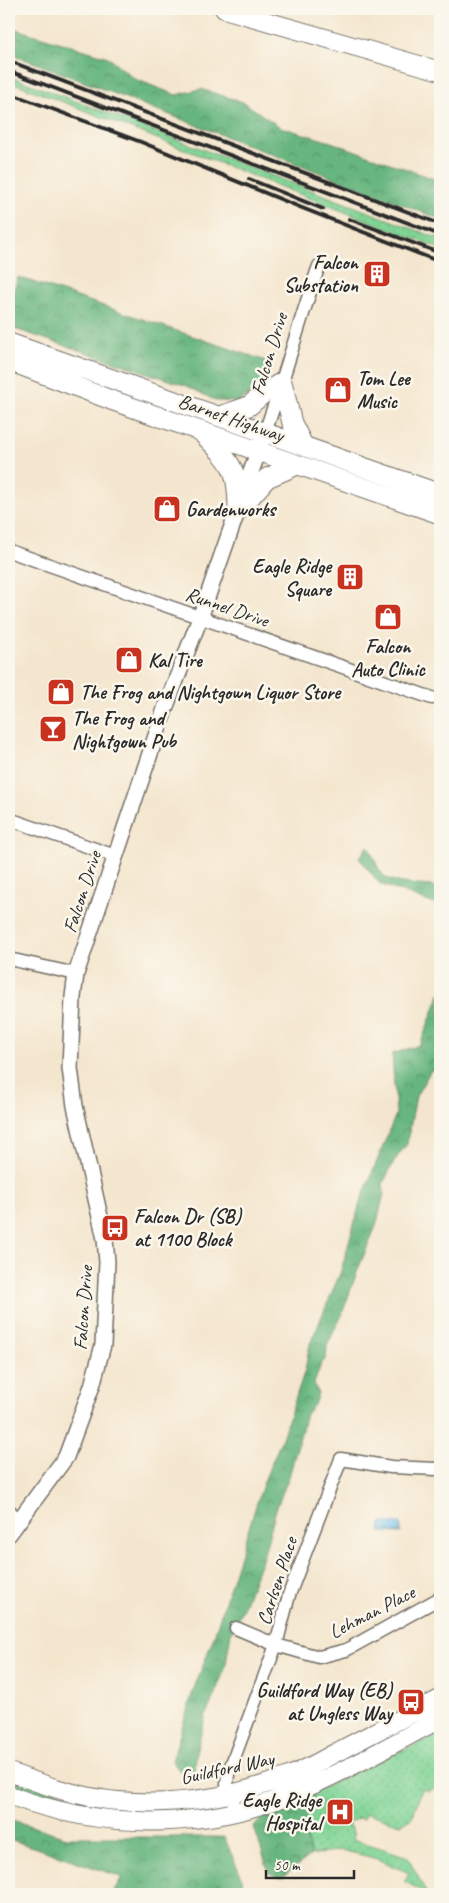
<svg xmlns="http://www.w3.org/2000/svg" width="449" height="1903" viewBox="0 0 449 1903" font-family="Caveat,sans-serif">
<style>
.grass{fill:url(#grass-dots);stroke:#568060}
.forest{fill:url(#forest-crowns);stroke:#4a7055}
.water{fill:url(#water-waves);stroke:#4e768c}
.lines{fill:none;stroke-linecap:round;stroke-linejoin:round}
.minor-casing{stroke:#716c64;stroke-width:15}
.tertiary-casing{stroke:#716c64;stroke-width:18}
.secondary-casing{stroke:#716c64;stroke-width:20}
.primary-casing{stroke:#716c64;stroke-width:21}
.minor{stroke:#fff;stroke-width:12}
.tertiary{stroke:#fff;stroke-width:15}
.secondary{stroke:#fff;stroke-width:18}
.primary{stroke:#fff;stroke-width:19}
.rail{stroke:#2b2b2b;stroke-width:4}
.labels{text-anchor:middle;dominant-baseline:central;stroke-width:5;stroke-linejoin:round;paint-order:stroke}
.poi-label{font-size:20px;font-weight:bold;fill:#2b2b2b;stroke:#fbf7ec;text-anchor:start}
.street-label{font-size:20px;fill:#2b2b2b;stroke:#fbf7ec}
</style>
<defs>
<pattern id="grass-dots" width="8" height="8" patternUnits="userSpaceOnUse" patternTransform="scale(1.25)"><rect width="8" height="8" fill="#81d496"/><path d="M2 2h.1M6 6h.1" fill="none" stroke="#70b681" stroke-width="1.8" stroke-linecap="round"/></pattern>
<pattern id="forest-crowns" width="20" height="18" patternUnits="userSpaceOnUse" patternTransform="scale(1.25)"><rect width="20" height="18" fill="#68b67f"/><path d="M2 6a3 3 0 1 1 6 0M12 15a3 3 0 1 1 6 0" fill="none" stroke="#569468"/></pattern>
<pattern id="water-waves" width="16" height="10" patternUnits="userSpaceOnUse" patternTransform="scale(1.25)"><rect width="16" height="10" fill="#72c0ec"/><path d="M0 5q4-4 8 0t8 0" fill="none" stroke="#5e9cbf"/></pattern>
</defs>
<rect width="100%" height="100%" fill="#fbf7ec"/>
<filter id="ink" filterUnits="userSpaceOnUse"><feTurbulence type="fractalNoise" baseFrequency=".02" numOctaves="2"/><feDisplacementMap in="SourceGraphic" scale="10" xChannelSelector="R" yChannelSelector="G"/><feConvolveMatrix kernelMatrix="1 2 1 2 8 2 1 2 1" color-interpolation-filters="sRGB"/></filter>
<filter id="wash" filterUnits="userSpaceOnUse"><feTurbulence type="fractalNoise" baseFrequency=".0096" numOctaves="4" result="noise"/><feDisplacementMap in="SourceGraphic" scale="20" xChannelSelector="R" yChannelSelector="G"/><feGaussianBlur stdDeviation="1.12" result="paint"/><feColorMatrix in="noise" values="0 0 0 0 0 0 0 0 0 0 0 0 0 0 0 0 0 1.4 0 .05"/><feComposite in="paint" operator="in"/></filter>
<g filter="url(#wash)">
<rect width="100%" height="100%" fill="#f4e6ce"/>
<path class="grass" d="M 9,76 L 440,239 L 440,249 L 9,81 Z
M 440,1733 L 440,1790 L 438,1786 L 428,1791 L 422,1789 L 412,1818 L 401,1824 L 366,1813 L 364,1819 L 359,1818 L 348,1823 L 354,1835 L 353,1839 L 408,1857 L 427,1894 L 404,1881 L 409,1873 L 378,1859 L 341,1850 L 311,1855 L 306,1836 L 308,1819 L 301,1809 L 306,1795 Z
M 9,1779 L 132,1810 L 93,1811 L 9,1789 Z"/>
<path class="forest" d="M 9,27 L 108,57 L 135,79 L 176,95 L 201,89 L 243,102 L 280,127 L 331,142 L 440,181 L 440,219 L 9,53 Z
M 18,277 L 272,363 L 257,389 L 238,402 L 216,401 L 187,386 L 9,327 L 9,304 Z
M 368,846 C 373,855 377,868 383,875 C 392,885 426,885 440,887 L 440,906 L 380,884 L 359,858 Z
M 440,993 L 440,1070 L 431,1070 L 416,1096 L 407,1144 L 395,1160 L 383,1183 L 384,1194 L 376,1226 L 357,1272 L 341,1317 L 327,1346 L 326,1359 L 321,1364 L 314,1384 L 318,1393 L 314,1405 L 306,1414 L 289,1477 L 276,1509 L 264,1554 L 244,1606 L 231,1633 L 225,1669 L 206,1715 L 196,1753 L 195,1771 L 185,1778 L 172,1761 L 193,1691 L 213,1639 L 264,1481 L 281,1441 L 305,1370 L 310,1344 L 341,1271 L 360,1203 L 396,1114 L 392,1054 L 420,1045 Z
M 306,1795 L 301,1809 L 308,1819 L 306,1836 L 311,1855 L 281,1878 L 269,1873 L 254,1827 L 264,1816 Z
M 9,1819 L 66,1837 L 224,1837 L 242,1878 L 244,1894 L 112,1894 L 122,1877 L 9,1839 Z"/>
<path class="water" d="M 381,1523 L 401,1523 L 401,1533 L 380,1532 Z"/>
</g>
<g filter="url(#ink)">
<g class="lines">
<defs>
<path id="minor" d="M 265,432 C 285,377 299,321 319,266
M 9,551 L 432,698
M 9,819 L 115,856
M 9,959 L 76,974
M 9,1510 L 19,1522
M 236,1628 L 276,1645 L 319,1657 L 346,1650 L 440,1598
M 233,1801 L 227,1784 L 228,1774 L 276,1645 L 289,1595 L 341,1459 L 391,1467 L 436,1469 L 440,1467"/>
<path id="tertiary" d="M 9,1534 L 66,1457 L 92,1386 L 103,1345 L 107,1262 L 105,1239 L 75,1106 L 70,1068 L 73,997 L 76,974 L 166,706 L 200,618 L 265,432"/>
<path id="secondary" d="M 224,9 L 440,71
M 9,1772 C 43,1785 81,1798 118,1801 C 176,1806 235,1797 289,1776 C 306,1770 323,1759 339,1751 C 373,1733 407,1716 440,1699
M 9,1795 C 100,1830 204,1831 294,1793 C 345,1772 392,1744 440,1719"/>
<path id="primary" d="M 9,343 L 440,494
M 9,361 L 111,400 L 440,514
M 220,416 L 249,406 L 264,393 L 282,382 L 292,423 L 303,445
M 204,435 C 233,464 238,469 238,511
M 238,511 L 267,478 L 297,465"/>
</defs>
<use href="#minor" class="minor-casing"/>
<use href="#tertiary" class="tertiary-casing"/>
<use href="#secondary" class="secondary-casing"/>
<use href="#primary" class="primary-casing"/>
<use href="#minor" class="minor"/>
<use href="#tertiary" class="tertiary"/>
<use href="#secondary" class="secondary"/>
<use href="#primary" class="primary"/>
<path class="rail" d="M 9,61 L 440,224
M 9,71 L 440,235
M 9,93 L 141,142 L 302,208 L 440,262
M 249,179 L 323,209
M 349,219 L 440,253"/>
</g>
</g>
<defs>
<symbol id="building-square" viewBox="-11 -11 22 22"><rect x="-9" y="-9" width="18" height="18" rx="4" fill="#c8321e" stroke="#fbf7ec"/><path d="M-4-6H4V6H1V3H-1V6H-4ZM-2.5-4.3h1.7v1.8h-1.7ZM.8-4.3h1.7v1.8H.8ZM-2.5-1h1.7V.8h-1.7ZM.8-1h1.7V.8H.8Z" fill="#fff"/></symbol>
<symbol id="shop-square" viewBox="-11 -11 22 22"><rect x="-9" y="-9" width="18" height="18" rx="4" fill="#c8321e" stroke="#fbf7ec"/><path d="M-5-2.5h2.3a2.7 3.5 0 0 1 5.4 0H5L5.5 6h-11ZM-1.5-2.5h3a1.5 2.3 0 0 0-3 0Z" fill="#fff"/></symbol>
<symbol id="bar-square" viewBox="-11 -11 22 22"><rect x="-9" y="-9" width="18" height="18" rx="4" fill="#c8321e" stroke="#fbf7ec"/><path d="M-6-5H6L.8 .8V4.5H3.5V6h-7V4.5H-.8V.8Z" fill="#fff"/></symbol>
<symbol id="bus-square" viewBox="-11 -11 22 22"><rect x="-9" y="-9" width="18" height="18" rx="4" fill="#c8321e" stroke="#fbf7ec"/><path d="M-5-6H5V4H4V6H2V4H-2V6H-4V4H-5ZM-3.5-4V0h7V-4ZM-3.5 1.2v1.5H-2V1.2ZM2 1.2v1.5H3.5V1.2Z" fill="#fff"/></symbol>
<symbol id="hospital-square" viewBox="-11 -11 22 22"><rect x="-9" y="-9" width="18" height="18" rx="4" fill="#c8321e" stroke="#fbf7ec"/><path d="M-5-5h3v3.5h4V-5h3V5h-3V1.5h-4V5h-3Z" fill="#fff"/></symbol>
</defs>
<g fill-rule="evenodd">
<use href="#building-square" x="361" y="258" width="32" height="32"/>
<use href="#shop-square" x="322" y="374" width="32" height="32"/>
<use href="#shop-square" x="151" y="493" width="32" height="32"/>
<use href="#building-square" x="334" y="561" width="32" height="32"/>
<use href="#shop-square" x="372" y="601" width="32" height="32"/>
<use href="#shop-square" x="113" y="644" width="32" height="32"/>
<use href="#shop-square" x="45" y="676" width="32" height="32"/>
<use href="#bar-square" x="37" y="713" width="32" height="32"/>
<use href="#bus-square" x="99" y="1212" width="32" height="32"/>
<use href="#bus-square" x="395" y="1686" width="32" height="32"/>
<use href="#hospital-square" x="324" y="1796" width="32" height="32"/>
</g>
<g class="labels">
<g class="poi-label">
<text x="358" y="262" text-anchor="end">Falcon<tspan x="358" dy="23">Substation</tspan></text>
<text x="357" y="378">Tom Lee<tspan x="357" dy="23">Music</tspan></text>
<text x="186" y="509">Gardenworks</text>
<text x="331" y="566" text-anchor="end">Eagle Ridge<tspan x="331" dy="23">Square</tspan></text>
<text x="388" y="646" text-anchor="middle">Falcon<tspan x="388" dy="23">Auto Clinic</tspan></text>
<text x="148" y="660">Kal Tire</text>
<text x="80" y="692">The Frog and Nightgown Liquor Store</text>
<text x="72" y="718">The Frog and<tspan x="72" dy="23">Nightgown Pub</tspan></text>
<text x="134" y="1216">Falcon Dr (SB)<tspan x="134" dy="23">at 1100 Block</tspan></text>
<text x="392" y="1690" text-anchor="end">Guildford Way (EB)<tspan x="392" dy="23">at Ungless Way</tspan></text>
<text x="321" y="1800" text-anchor="end">Eagle Ridge<tspan x="321" dy="23">Hospital</tspan></text>
</g>
<g class="street-label">
<text transform="translate(269 354) rotate(-73)">Falcon Drive</text>
<text transform="translate(231 418) rotate(19)">Barnet Highway</text>
<text transform="translate(227 607) rotate(19)">Runnel Drive</text>
<text transform="translate(82 892) rotate(-72)">Falcon Drive</text>
<text transform="translate(83 1308) rotate(-86)">Falcon Drive</text>
<text transform="translate(277 1581) rotate(-72)">Carlsen Place</text>
<text transform="translate(372 1612) rotate(-27)">Lehman Place</text>
<text transform="translate(227 1768) rotate(-12)">Guildford Way</text>
</g>
</g>
<rect width="449" height="1903" fill="none" stroke="#fbf7ec" stroke-width="30"/>
<path d="M266 1870v8h88v-8" fill="none" stroke="#2b2b2b" stroke-width="2.5"/>
<text x="274" y="1870" font-size="15" fill="#2b2b2b" stroke="#fbf7ec" stroke-width="4" paint-order="stroke">50 m</text>
</svg>
